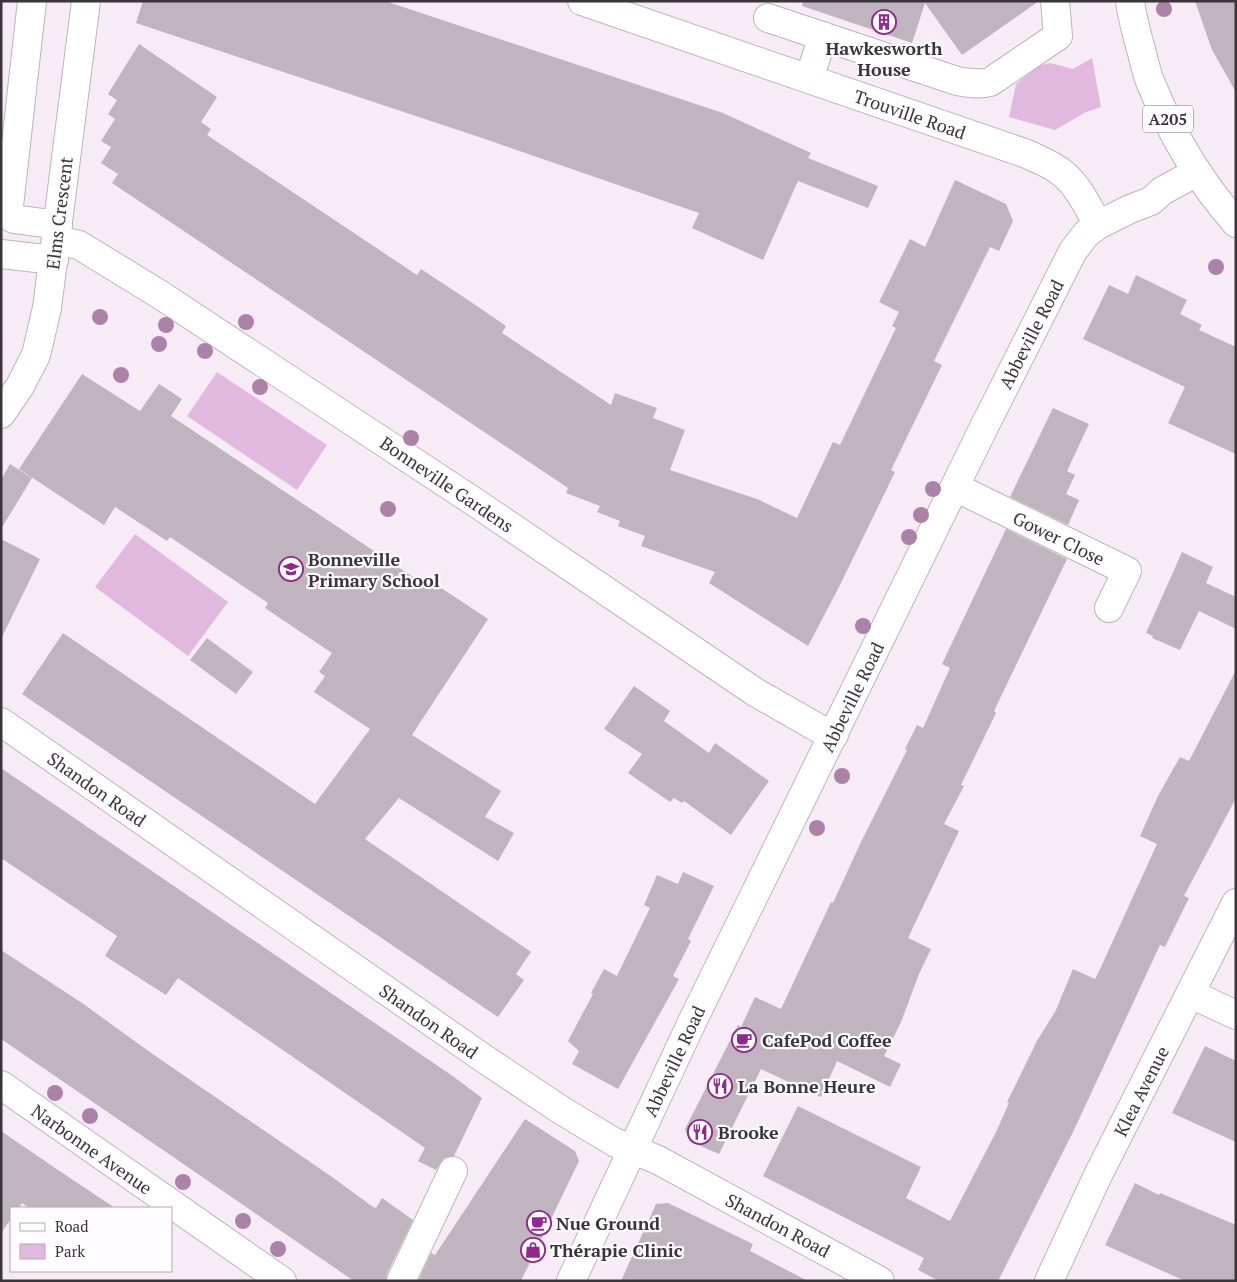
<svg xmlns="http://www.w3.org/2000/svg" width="1237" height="1282" viewBox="0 0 1237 1282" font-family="'PT Serif',serif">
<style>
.green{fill:#e1b8de}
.building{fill:#c0b4bf}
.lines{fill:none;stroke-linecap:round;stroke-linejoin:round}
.minor-casing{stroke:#bfb3be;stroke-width:30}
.highway-casing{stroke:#bfb3be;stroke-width:30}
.minor{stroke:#fff;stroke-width:28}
.highway{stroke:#fff;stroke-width:28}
.tree{fill:#ab82a8}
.labels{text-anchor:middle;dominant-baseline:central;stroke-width:4.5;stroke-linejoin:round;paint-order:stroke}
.shield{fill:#fefcfe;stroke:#757175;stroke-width:1}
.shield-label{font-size:16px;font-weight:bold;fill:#3a353a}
.poi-label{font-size:18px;font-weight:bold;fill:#3a353a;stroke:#fefcfe;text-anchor:start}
.street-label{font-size:18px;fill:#3a353a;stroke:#fefcfe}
</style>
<rect width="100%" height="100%" fill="#f7ebf6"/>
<path class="green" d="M 1092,58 L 1101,107 L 1086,112 L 1055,130 L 1009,117 L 1016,84 L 1038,66 L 1050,63 L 1073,69 Z
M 217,372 L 327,445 L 297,490 L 187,416 Z
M 135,534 L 228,602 L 188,656 L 95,587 Z"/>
<path class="building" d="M 143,1 L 385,1 L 723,113 L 811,153 L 808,158 L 878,186 L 868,208 L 798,181 L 763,260 L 692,228 L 699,213 L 482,138 L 136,23 Z
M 803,1 L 1039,1 L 962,55 L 925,3 L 912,43 L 802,6 Z
M 1195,1 L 1236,1 L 1236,92 L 1212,50 Z
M 139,44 L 217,97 L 201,122 L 211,129 L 207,135 L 417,275 L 421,269 L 474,304 L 506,326 L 502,333 L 611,405 L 615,393 L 657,408 L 653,418 L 685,430 L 670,470 L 757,499 L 797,518 L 833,442 L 840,445 L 896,328 L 892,326 L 899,312 L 879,302 L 910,239 L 925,247 L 955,180 L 1006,204 L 1013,221 L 999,251 L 990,247 L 934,361 L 942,365 L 891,470 L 895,472 L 839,587 L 808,646 L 709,583 L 715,572 L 641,546 L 645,536 L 618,526 L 620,521 L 597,512 L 600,506 L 566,493 L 568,488 L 112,183 L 118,174 L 101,163 L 111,147 L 101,141 L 115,119 L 108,114 L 117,100 L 108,94 Z
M 1136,275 L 1187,300 L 1180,314 L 1202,325 L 1199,330 L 1236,347 L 1236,454 L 1168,423 L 1185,387 L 1083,339 L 1109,285 L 1128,294 Z
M 82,374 L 140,411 L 159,384 L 182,399 L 171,416 L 425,585 L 429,580 L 488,619 L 412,735 L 501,791 L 485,817 L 514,833 L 498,861 L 399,798 L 365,839 L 531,952 L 516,974 L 524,980 L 498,1017 L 22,694 L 63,633 L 315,804 L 370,729 L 314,692 L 325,676 L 319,672 L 332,653 L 265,608 L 268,603 L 170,537 L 167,541 L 115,507 L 104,525 L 19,469 Z
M 1053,408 L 1089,424 L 1067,471 L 1075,475 L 1066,494 L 1079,500 L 1068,525 L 1010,497 Z
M 10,464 L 32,478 L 1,529 L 1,480 Z
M 1006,529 L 1067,559 L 994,711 L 996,713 L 961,785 L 964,786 L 944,824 L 959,831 L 908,938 L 931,949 L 919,974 L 901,1022 L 884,1056 L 901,1064 L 890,1087 L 837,1061 L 821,1097 L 761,1069 L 719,1154 L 689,1141 L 685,1129 L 738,1025 L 741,1027 L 755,997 L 781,1009 L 831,902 L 833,903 L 860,844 L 907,750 L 905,749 L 917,725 L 923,728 L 950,668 L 942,664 Z
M 1,539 L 40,559 L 1,639 Z
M 1182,552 L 1213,567 L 1206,583 L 1236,597 L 1236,629 L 1199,611 L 1180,650 L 1152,638 L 1153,636 L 1146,633 Z
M 207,638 L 253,672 L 236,694 L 190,660 Z
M 1236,670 L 1236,798 L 1184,896 L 1189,898 L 1165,947 L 1160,945 L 1074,1130 L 998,1281 L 939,1281 L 918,1270 L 924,1258 L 763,1176 L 798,1106 L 921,1167 L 906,1198 L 950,1221 L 996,1132 L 1009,1103 L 1007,1102 L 1037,1041 L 1056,1010 L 1073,969 L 1095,979 L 1101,967 L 1157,844 L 1140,836 L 1158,796 L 1180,757 L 1189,761 Z
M 634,686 L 670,711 L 664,721 L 709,753 L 715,743 L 769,781 L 731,835 L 684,801 L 682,803 L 674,798 L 670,802 L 628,773 L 642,754 L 604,729 Z
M 1,768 L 454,1077 L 482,1098 L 454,1156 L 444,1158 L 436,1170 L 418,1161 L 425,1148 L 178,978 L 166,995 L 105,956 L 117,936 L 1,858 Z
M 683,872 L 714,886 L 688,939 L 691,941 L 673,976 L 679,979 L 618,1089 L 572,1064 L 579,1051 L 568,1041 L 593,994 L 591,993 L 604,969 L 617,976 L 650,908 L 644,905 L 657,875 L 678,884 Z
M 1,950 L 82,1003 L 154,1055 L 332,1177 L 373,1207 L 376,1208 L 382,1198 L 413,1220 L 387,1274 L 386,1281 L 354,1281 L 1,1039 Z
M 1205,1046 L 1236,1061 L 1236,1142 L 1172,1113 Z
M 525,1119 L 575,1151 L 579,1161 L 521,1281 L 418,1281 L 431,1253 L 435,1255 Z
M 1,1131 L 55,1168 L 115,1208 L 29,1208 L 22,1203 L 19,1208 L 11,1208 L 11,1219 L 1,1233 Z
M 1135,1183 L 1159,1195 L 1160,1193 L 1236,1225 L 1236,1281 L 1185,1281 L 1105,1245 Z
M 668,1203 L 753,1244 L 750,1251 L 808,1281 L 621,1281 L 656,1204 Z"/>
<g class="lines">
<defs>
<path id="minor" d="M 32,1 L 8,215 L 14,219 L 58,225
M 582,1 L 1027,154 C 1039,160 1052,164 1062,173 C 1078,185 1088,207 1098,225
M 768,18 L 957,81 C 968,83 979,85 990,82 L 1058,36 L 1055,1
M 809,79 L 823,36
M 57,240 L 79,245 L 159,294 L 476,503 L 755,692 L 818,728 L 834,735
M 1,254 L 54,260
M 1,414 L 20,386 L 36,355 L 47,308 L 86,1
M 955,487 L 1127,571 L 1109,608
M 1,722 L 486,1060 L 561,1110 L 614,1142 L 658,1160 L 880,1281
M 1191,994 L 1236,1015
M 1,1085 L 282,1281
M 401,1281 L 453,1171
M 571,1281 L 693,1020 L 984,427 L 1073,251 L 1086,234 L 1098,225 L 1130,209 L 1151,201 L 1162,191 L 1197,172
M 1049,1281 L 1098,1175 L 1236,903"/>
<path id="highway" d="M 1130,1 C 1132,17 1136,31 1140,46 C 1144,59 1146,74 1152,86 C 1172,135 1201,183 1236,223"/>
</defs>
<use href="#minor" class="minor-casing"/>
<use href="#highway" class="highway-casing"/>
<use href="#minor" class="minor"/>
<use href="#highway" class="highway"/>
</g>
<g class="tree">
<circle cx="1164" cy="9" r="8"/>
<circle cx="1216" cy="267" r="8"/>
<circle cx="100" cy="317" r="8"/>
<circle cx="246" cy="322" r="8"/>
<circle cx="166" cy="325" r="8"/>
<circle cx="159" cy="344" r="8"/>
<circle cx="205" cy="351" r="8"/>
<circle cx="121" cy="375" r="8"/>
<circle cx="260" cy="387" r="8"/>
<circle cx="411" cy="438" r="8"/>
<circle cx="933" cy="489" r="8"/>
<circle cx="388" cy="509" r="8"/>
<circle cx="921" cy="515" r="8"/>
<circle cx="909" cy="537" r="8"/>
<circle cx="863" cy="626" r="8"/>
<circle cx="842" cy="776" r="8"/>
<circle cx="817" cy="828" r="8"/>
<circle cx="55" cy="1093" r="8"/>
<circle cx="90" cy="1116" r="8"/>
<circle cx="183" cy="1182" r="8"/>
<circle cx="243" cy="1221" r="8"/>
<circle cx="278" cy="1249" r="8"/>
</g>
<defs>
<symbol id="building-ring" viewBox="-11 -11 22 22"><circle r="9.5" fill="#fefcfe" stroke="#90288d" stroke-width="1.5"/><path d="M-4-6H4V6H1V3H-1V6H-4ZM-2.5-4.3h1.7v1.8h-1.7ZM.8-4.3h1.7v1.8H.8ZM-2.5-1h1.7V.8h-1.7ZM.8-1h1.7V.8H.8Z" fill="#90288d"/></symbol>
<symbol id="school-ring" viewBox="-11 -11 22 22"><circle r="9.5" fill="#fefcfe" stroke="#90288d" stroke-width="1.5"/><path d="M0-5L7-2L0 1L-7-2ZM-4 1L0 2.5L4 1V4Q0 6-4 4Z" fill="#90288d"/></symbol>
<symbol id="cafe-ring" viewBox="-11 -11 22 22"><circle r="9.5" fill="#fefcfe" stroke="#90288d" stroke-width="1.5"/><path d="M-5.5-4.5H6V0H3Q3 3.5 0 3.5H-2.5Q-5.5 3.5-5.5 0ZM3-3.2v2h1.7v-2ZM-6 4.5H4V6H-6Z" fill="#90288d"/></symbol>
<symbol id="restaurant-ring" viewBox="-11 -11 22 22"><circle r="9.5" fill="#fefcfe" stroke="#90288d" stroke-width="1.5"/><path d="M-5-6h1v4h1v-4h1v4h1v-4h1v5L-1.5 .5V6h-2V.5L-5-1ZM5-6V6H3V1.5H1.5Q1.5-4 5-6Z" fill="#90288d"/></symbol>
<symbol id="shop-ring" viewBox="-11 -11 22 22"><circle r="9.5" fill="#fefcfe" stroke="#90288d" stroke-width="1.5"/><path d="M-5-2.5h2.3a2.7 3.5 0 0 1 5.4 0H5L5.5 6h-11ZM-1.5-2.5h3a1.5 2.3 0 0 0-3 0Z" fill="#90288d"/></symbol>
</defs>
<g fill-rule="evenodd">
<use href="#building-ring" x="870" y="8" width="28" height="28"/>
<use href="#school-ring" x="277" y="555" width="28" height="28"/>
<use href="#cafe-ring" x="730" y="1026" width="28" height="28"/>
<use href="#restaurant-ring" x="706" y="1072" width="28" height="28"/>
<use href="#restaurant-ring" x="686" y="1118" width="28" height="28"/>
<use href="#cafe-ring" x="525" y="1209" width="28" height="28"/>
<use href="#shop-ring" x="519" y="1236" width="28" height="28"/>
</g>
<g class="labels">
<rect class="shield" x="1143" y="105.5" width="50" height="27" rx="4"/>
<g class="shield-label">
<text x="1168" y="119">A205</text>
</g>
<g class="poi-label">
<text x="884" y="48" text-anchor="middle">Hawkesworth<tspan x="884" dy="21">House</tspan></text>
<text x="308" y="559">Bonneville<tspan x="308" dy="21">Primary School</tspan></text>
<text x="762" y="1040">CafePod Coffee</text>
<text x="738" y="1086">La Bonne Heure</text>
<text x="718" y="1132">Brooke</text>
<text x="556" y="1223">Nue Ground</text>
<text x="550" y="1250">Thérapie Clinic</text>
</g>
<g class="street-label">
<text transform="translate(910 114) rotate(19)">Trouville Road</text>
<text transform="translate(59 213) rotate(-83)">Elms Crescent</text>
<text transform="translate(1031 334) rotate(-63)">Abbeville Road</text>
<text transform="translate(447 484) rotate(34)">Bonneville Gardens</text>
<text transform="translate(1059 538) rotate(26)">Gower Close</text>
<text transform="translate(852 697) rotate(-64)">Abbeville Road</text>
<text transform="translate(97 789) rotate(35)">Shandon Road</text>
<text transform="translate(429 1021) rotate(35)">Shandon Road</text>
<text transform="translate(674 1061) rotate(-65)">Abbeville Road</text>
<text transform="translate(1141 1091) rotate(-63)">Klea Avenue</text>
<text transform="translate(92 1149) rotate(35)">Narbonne Avenue</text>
<text transform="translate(778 1225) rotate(28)">Shandon Road</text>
</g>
</g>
<rect width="1237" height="1282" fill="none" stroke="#3a353a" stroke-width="5"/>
<rect x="10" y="1207" width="162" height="65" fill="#fefcfe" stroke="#b0acb0"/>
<rect x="20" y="1223" width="25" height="8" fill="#ffffff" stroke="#b0acb0"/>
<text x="55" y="1232" font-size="15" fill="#3a353a">Road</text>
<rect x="20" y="1244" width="25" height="15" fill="#e1b8de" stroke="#b0acb0"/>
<text x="55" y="1257" font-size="15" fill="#3a353a">Park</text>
</svg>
